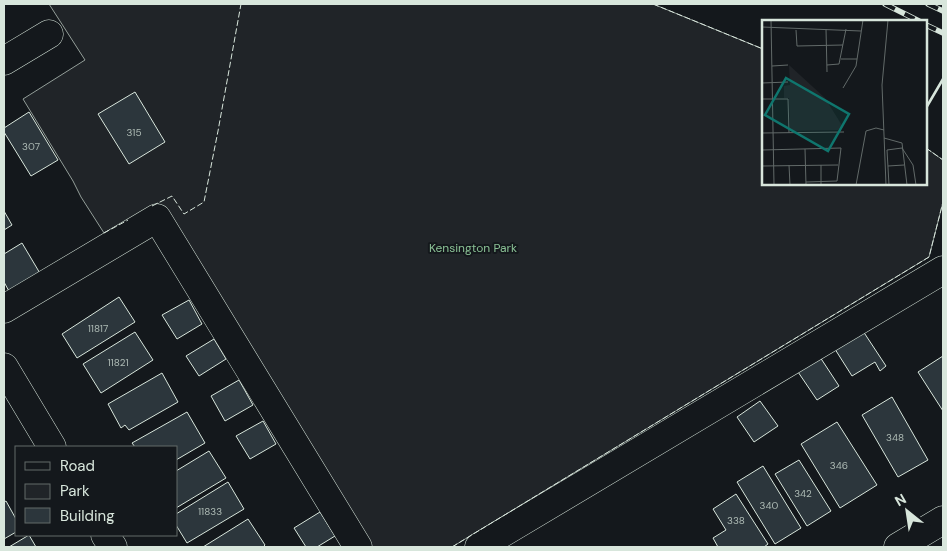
<svg xmlns="http://www.w3.org/2000/svg" width="947" height="551" viewBox="0 0 947 551" font-family="'DM Sans',sans-serif">
<style>
.green{fill:#202428;stroke:#939e99}
.building{fill:#2c363c;stroke:#d8e6dc}
.lines{fill:none;stroke-linecap:round;stroke-linejoin:round}
.minor-casing{stroke:#d8e6dc;stroke-width:29}
.minor{stroke:#14181c;stroke-width:28}
.rail-casing{stroke:#d8e6dc;stroke-width:5.5}
.rail{stroke:#14181c;stroke-width:4;stroke-dasharray:11;stroke-linecap:butt}
.fence{stroke:#d8e6dc;stroke-width:1;stroke-dasharray:6 2.5;stroke-linecap:butt}
.wall{stroke:#d8e6dc;stroke-width:2.5}
.labels{text-anchor:middle;dominant-baseline:central;stroke-width:4;stroke-linejoin:round;paint-order:stroke}
.number-label{font-size:10px;fill:#adbab4}
.park-label{font-size:12px;fill:#8ac095;stroke:#14181c}
.inset-road{fill:none;stroke:#626a69;stroke-width:1}
.view{fill:#0f766e;fill-opacity:0.15;stroke:#0f766e;stroke-width:2.5}
.inset-edge{fill:none;stroke:#d8e6dc;stroke-width:2.5}
</style>
<rect width="100%" height="100%" fill="#14181c"/>
<path class="green" d="M 49,4 L 653,4 L 763,49 L 763,184 L 926,184 L 926,148 L 943,160 L 943,202 L 929,257 L 452,547 L 368,547 L 158,203 L 104,233 L 81,197 L 73,181 L 23,99 L 85,60 Z"/>
<path class="building" d="M 135,92 L 165,142 L 129,164 L 98,114 Z
M 29,112 L 58,160 L 31,176 L 4,132 L 4,128 Z
M 4,211 L 12,225 L 4,230 Z
M 22,243 L 41,275 L 10,293 L 4,282 L 4,254 Z
M 119,297 L 135,322 L 77,358 L 62,334 Z
M 189,300 L 202,324 L 177,339 L 162,315 Z
M 861,328 L 886,366 L 880,371 L 875,362 L 852,376 L 833,346 Z
M 135,332 L 153,360 L 101,393 L 83,364 Z
M 214,339 L 226,359 L 199,376 L 186,356 Z
M 818,354 L 839,386 L 817,400 L 796,369 Z
M 943,356 L 943,411 L 918,372 Z
M 162,373 L 178,402 L 129,430 L 125,425 L 121,428 L 108,404 Z
M 239,380 L 253,405 L 225,421 L 211,396 Z
M 892,397 L 928,460 L 898,477 L 862,415 Z
M 760,401 L 778,426 L 754,442 L 737,417 Z
M 187,412 L 205,443 L 176,460 L 176,447 L 135,447 L 132,443 Z
M 263,421 L 276,444 L 250,459 L 236,436 Z
M 837,422 L 877,485 L 840,508 L 801,444 Z
M 209,451 L 226,478 L 176,508 L 176,471 Z
M 799,460 L 831,511 L 807,526 L 775,474 Z
M 763,466 L 801,528 L 775,544 L 737,482 Z
M 228,482 L 244,509 L 187,543 L 176,525 L 176,514 Z
M 736,494 L 768,544 L 764,547 L 718,547 L 713,538 L 726,530 L 713,509 Z
M 6,501 L 16,519 L 16,532 L 4,539 L 4,502 Z
M 320,512 L 335,536 L 317,547 L 306,547 L 294,528 Z
M 248,519 L 265,545 L 263,547 L 203,547 Z
M 29,535 L 36,547 L 9,547 Z"/>
<g class="lines">
<defs>
<path id="minor" d="M 4,61 L 49,34
M 4,309 L 157,218 L 358,547
M 4,367 L 52,447
M 105,535 L 113,547
M 479,547 L 943,270
M 898,547 L 943,520"/>
</defs>
<use href="#minor" class="minor-casing"/>
<use href="#minor" class="minor"/>
<defs>
<path id="rail" d="M 885,4 L 919,21
M 928,4 L 943,11
M 926,25 L 943,33"/>
</defs>
<use href="#rail" class="rail-casing"/>
<use href="#rail" class="rail"/>
<path class="fence" d="M 653,4 L 763,49
M 926,148 L 943,160
M 152,206 L 172,196 L 184,214 L 204,202 L 218,131 L 241,4
M 104,233 L 128,220
M 452,547 L 929,257 L 943,202"/>
<path class="wall" d="M 926,108 L 943,79"/>
</g>
<g class="labels">
<g class="number-label">
<text x="134" y="132">315</text>
<text x="31" y="146">307</text>
<text x="98" y="328">11817</text>
<text x="118" y="362">11821</text>
<text x="895" y="437">348</text>
<text x="839" y="465">346</text>
<text x="803" y="493">342</text>
<text x="769" y="505">340</text>
<text x="210" y="511">11833</text>
<text x="736" y="520">338</text>
</g>
<g class="park-label">
<text x="473" y="248">Kensington Park</text>
</g>
</g>
<g transform="translate(762 20)">
<rect width="165" height="165" fill="#14181c"/>
<path d="M 27,45 L 63,78 L 81,107 L 76,110 L 28,111 L 27,78 L 22,78 L 22,66 L 28,65 Z" fill="#202428"/>
<path class="inset-road" d="M 9,0 L 12,165M 0,7 L 99,11M 64,9 L 65,52M 34,10 L 35,26 L 81,25M 79,39 L 95,39M 65,45 L 77,44 L 84,9M 10,46 L 26,45M 0,63 L 26,62M 81,68 L 94,46 L 101,0M 0,79 L 26,79 L 27,113M 0,113 L 82,112M 122,118 L 140,123 L 145,165M 43,129 L 44,165M 0,130 L 79,128 L 75,161 L 44,162M 27,145 L 28,165M 59,145 L 59,165M 0,146 L 76,145M 126,146 L 142,145M 94,165 L 104,111 L 114,108 L 122,110M 124,165 L 120,65 L 126,0M 127,165 L 125,130 L 140,128 L 151,145 L 154,165"/>
<path class="view" d="M 24,58 L 87,94 L 66,131 L 3,95 Z"/>
<rect width="165" height="165" class="inset-edge"/>
</g>
<rect width="947" height="551" fill="none" stroke="#d8e6dc" stroke-width="10"/>
<rect x="15" y="446" width="162" height="90" fill="#14181c" stroke="#626a69"/>
<rect x="25" y="462" width="25" height="8" fill="#14181c" stroke="#626a69"/>
<text x="60" y="471" font-size="15" fill="#d8e6dc">Road</text>
<rect x="25" y="484" width="25" height="15" fill="#202428" stroke="#626a69"/>
<text x="60" y="496" font-size="15" fill="#d8e6dc">Park</text>
<rect x="25" y="508" width="25" height="15" fill="#2c363c" stroke="#626a69"/>
<text x="60" y="521" font-size="15" fill="#d8e6dc">Building</text>
<g transform="translate(907 511) rotate(330)" stroke="#14181c" stroke-width="4" paint-order="stroke">
<path d="M0-4L9 19L0 12L-9 19Z" fill="#d8e6dc"/>
<text y="-8" font-size="14" font-weight="bold" text-anchor="middle" fill="#d8e6dc">N</text>
</g>
</svg>
